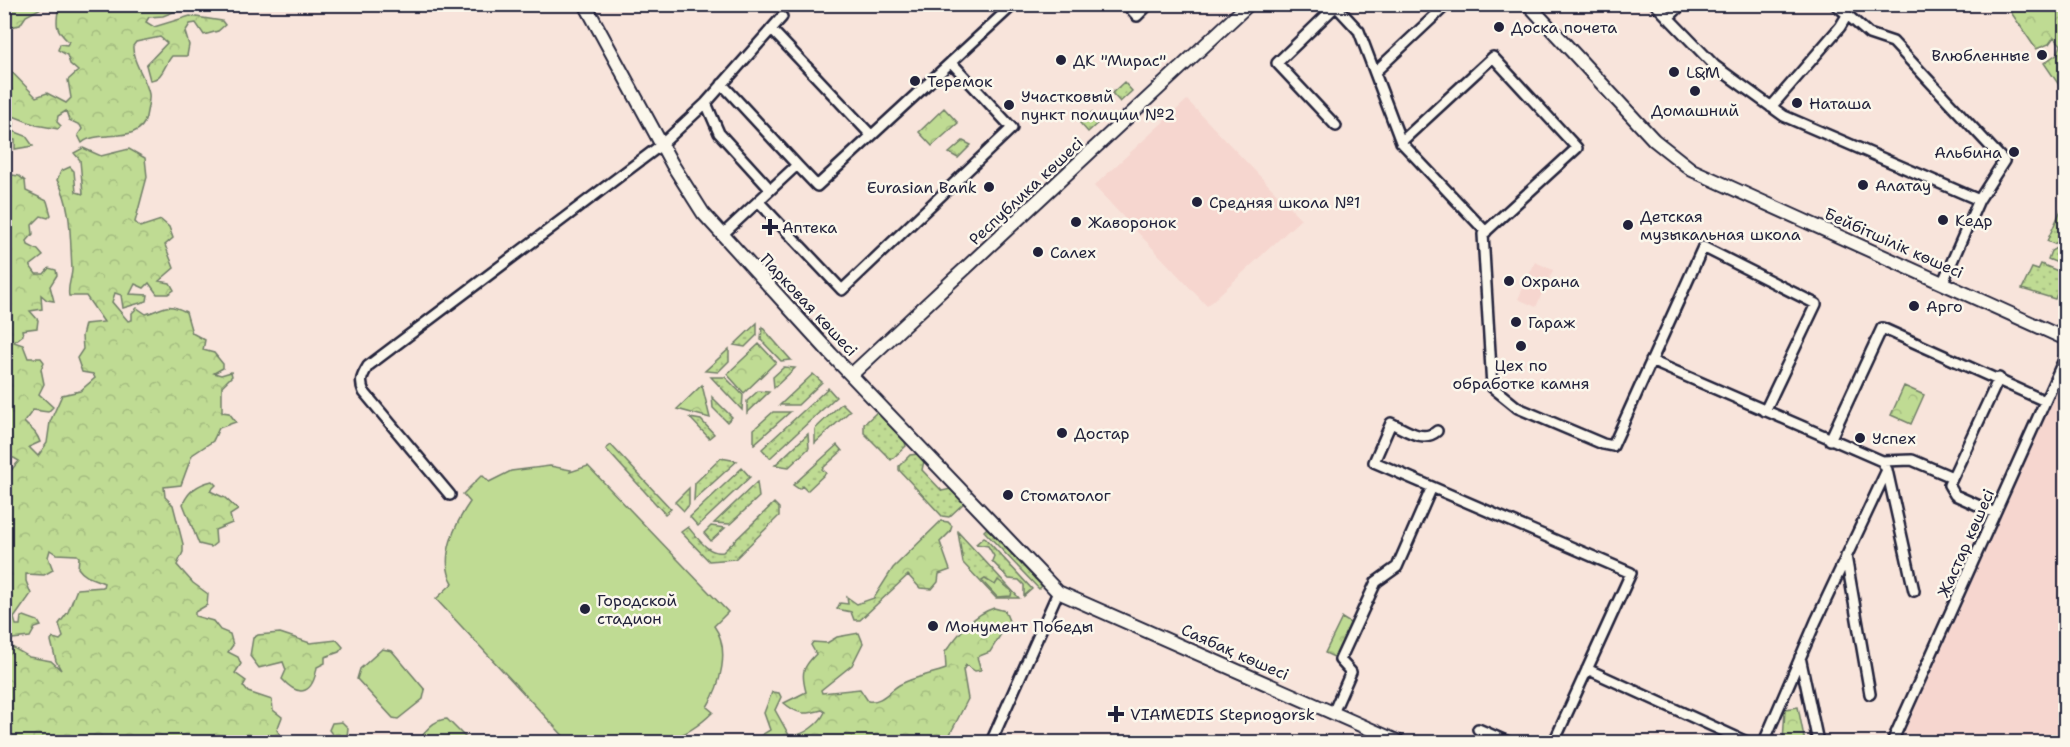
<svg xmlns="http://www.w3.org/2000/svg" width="2070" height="747" viewBox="0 0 2070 747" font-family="'Shantell Sans',sans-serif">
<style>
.built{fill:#f6d6cf}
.grass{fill:url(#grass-dots);stroke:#707e67;stroke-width:1.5}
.forest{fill:url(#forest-crowns);stroke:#707e67;stroke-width:1.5;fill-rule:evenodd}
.pitch{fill:#bfdb93;stroke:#707e67;stroke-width:1.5}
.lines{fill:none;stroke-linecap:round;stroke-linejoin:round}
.minor-casing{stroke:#22223b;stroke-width:14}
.tertiary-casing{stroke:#22223b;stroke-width:16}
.minor{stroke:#fbf7ec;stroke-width:9}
.tertiary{stroke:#fbf7ec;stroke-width:12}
.poi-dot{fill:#22223b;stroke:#fbf7ec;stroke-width:2}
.labels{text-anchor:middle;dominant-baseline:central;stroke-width:5;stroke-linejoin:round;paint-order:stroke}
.poi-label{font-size:16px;fill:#22223b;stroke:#fbf7ec;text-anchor:start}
.street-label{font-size:16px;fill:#22223b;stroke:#fbf7ec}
</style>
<defs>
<pattern id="grass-dots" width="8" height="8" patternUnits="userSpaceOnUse" patternTransform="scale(1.5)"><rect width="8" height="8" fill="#bfdb93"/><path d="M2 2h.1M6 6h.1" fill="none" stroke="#a4bc80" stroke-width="1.8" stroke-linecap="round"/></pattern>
<pattern id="forest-crowns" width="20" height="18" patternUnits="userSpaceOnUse" patternTransform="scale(1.5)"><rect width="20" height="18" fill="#bfdb93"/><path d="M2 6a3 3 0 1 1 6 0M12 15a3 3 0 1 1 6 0" fill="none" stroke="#a4bc80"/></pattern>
</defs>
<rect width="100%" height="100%" fill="#f8e4db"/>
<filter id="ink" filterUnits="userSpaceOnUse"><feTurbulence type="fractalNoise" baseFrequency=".0167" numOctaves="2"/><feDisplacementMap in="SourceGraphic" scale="12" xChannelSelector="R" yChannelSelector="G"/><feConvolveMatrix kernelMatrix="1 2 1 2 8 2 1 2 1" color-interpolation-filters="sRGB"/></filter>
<g filter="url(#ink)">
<path class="built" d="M 1187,100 L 1301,219 L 1207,306 L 1094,186 Z
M 1535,262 L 1553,270 L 1536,307 L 1518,299 Z
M 2065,373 L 2065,742 L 1900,742 L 1939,655 Z"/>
<path class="grass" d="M 1124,82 L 1132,91 L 1120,102 L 1112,93 Z
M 1092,112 L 1100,121 L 1088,132 L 1080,123 Z
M 2061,210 L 2065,212 L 2065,238 L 2054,244 L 2047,241 Z
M 2065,243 L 2065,266 L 2048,259 L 2051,251 Z
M 2041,264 L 2065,274 L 2055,299 L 2022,289 L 2032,268 L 2038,270 Z
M 757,323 L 757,335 L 745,347 L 734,345 Z
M 762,327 L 791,360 L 781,361 L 761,340 Z
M 729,349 L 729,361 L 718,372 L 705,371 Z
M 784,367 L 795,368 L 774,388 L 773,377 Z
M 813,374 L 822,382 L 798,405 L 780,405 Z
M 711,377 L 725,377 L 743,395 L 742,410 Z
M 828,388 L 836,397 L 770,458 L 762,449 Z
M 758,391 L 769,392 L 747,413 L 747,401 Z
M 712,397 L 732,417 L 727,422 L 713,408 Z
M 842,403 L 850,411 L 815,443 L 815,429 Z
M 773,412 L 790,412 L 754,444 L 754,429 Z
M 877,412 L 905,442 L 906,446 L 891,460 L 864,433 L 864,424 Z
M 690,418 L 701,420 L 714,434 L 709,438 Z
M 808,434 L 809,448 L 789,467 L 775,465 Z
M 611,445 L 671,509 L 665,514 L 606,449 Z
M 837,445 L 842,451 L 822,469 L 826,473 L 807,491 L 802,486 L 799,489 L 793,485 Z
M 918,454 L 924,461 L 922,470 L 942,491 L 951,489 L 964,503 L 949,517 L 942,516 L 899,470 L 899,466 L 910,455 Z
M 721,458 L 737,461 L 694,500 L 695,483 Z
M 742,468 L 750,477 L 698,526 L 690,517 Z
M 757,482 L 759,497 L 730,524 L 714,523 Z
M 689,488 L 689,505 L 684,511 L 675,502 Z
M 774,503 L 779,508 L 779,516 L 735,559 L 709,561 L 681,532 L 688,527 C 697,537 708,555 723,552 Z
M 711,526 L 725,528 L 711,541 L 704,533 Z
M 987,528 L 1042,586 L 1039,589 L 984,531 Z
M 958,532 L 1019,598 L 996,598 L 963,563 Z
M 984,537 L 1032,589 L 1024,596 L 1024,585 L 1019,580 L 1009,579 L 992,561 L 994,556 L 988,546 L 976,544 Z"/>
<path class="forest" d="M 4,5 L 5,4 L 47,5 L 26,16 L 20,25 L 10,27 L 9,38 L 5,38 Z
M 221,5 L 221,12 L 186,7 L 163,16 L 149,17 L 146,22 L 154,27 L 190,16 L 222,21 L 225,25 L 218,31 L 204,35 L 196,23 L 190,24 L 185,32 L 189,45 L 187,56 L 172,56 C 164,65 163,79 150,80 L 146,65 L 167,43 L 160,37 L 136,42 L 133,46 C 132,63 146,77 149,94 C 150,100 147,110 146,117 C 141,145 97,129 82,143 L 78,135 L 82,129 L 80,125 L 69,120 L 66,111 L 58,116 L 57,122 L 61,126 L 58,129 L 36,125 L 8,114 L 7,117 L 14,123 L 13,131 L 26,136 L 33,146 L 15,149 L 15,140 L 7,140 L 9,148 L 5,149 L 5,65 L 36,97 L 47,93 L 66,103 L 71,98 L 68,80 L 78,71 L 70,64 L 67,55 L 58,50 L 60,44 L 67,45 L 69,42 C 54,29 56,23 59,5 Z
M 2006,5 L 2051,5 L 2065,12 L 2065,79 L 2061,88 L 2044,63 L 2058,53 L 2061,45 L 2054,37 L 2049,44 L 2036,49 Z
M 944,108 L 958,123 L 932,146 L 919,132 Z
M 963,141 L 971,145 L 958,158 L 949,153 Z
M 83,148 L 101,156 L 129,149 L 145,158 L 147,177 L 135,222 L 140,227 L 161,220 L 169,227 L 173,238 L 165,245 L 174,268 L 159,281 L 170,283 L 174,290 L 168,294 L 157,294 L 149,283 L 144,288 L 135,284 L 130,294 L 148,295 L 147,301 L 123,308 L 121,295 L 115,293 L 112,302 L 128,321 L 132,320 L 132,313 L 137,308 L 146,314 C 165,309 165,301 186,312 L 192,333 L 205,340 L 203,350 L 214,353 L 223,364 L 223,368 L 214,373 L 221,375 L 231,372 L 232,376 L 222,386 L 222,412 L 229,413 L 236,422 L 219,428 L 213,441 L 192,455 L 181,485 L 164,487 L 165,497 L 173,505 L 183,544 L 183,552 L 177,565 L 193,583 L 208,594 L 207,605 L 195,612 L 195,616 L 213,621 L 220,630 L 230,634 L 233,645 L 228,652 L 238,657 L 241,664 L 235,673 L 246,681 L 243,686 L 248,692 L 272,700 L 273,710 L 282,717 L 277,730 L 283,739 L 292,742 L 5,742 L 5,491 L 8,486 L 7,475 L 19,461 L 14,458 L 5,458 L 5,453 L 10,449 L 5,445 L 7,430 L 4,427 L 5,366 L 13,358 L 12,354 L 4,350 L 5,174 L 19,176 L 25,181 L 26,191 L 47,201 L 51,215 L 48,218 L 41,216 L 32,225 L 33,234 L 27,241 L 28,245 L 38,250 L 43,256 L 30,266 L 36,274 L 44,274 L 49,268 L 56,270 L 57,275 L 50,286 L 54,301 L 47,300 L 41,295 L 42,309 L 30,311 L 38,320 L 37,328 L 22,330 L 23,335 L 14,342 L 23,345 L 28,358 L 41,358 L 44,362 L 41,369 L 44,384 L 39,394 L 53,407 L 48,412 L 33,410 L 24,422 C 30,429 36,430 40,442 L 29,447 L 38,456 L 47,443 L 50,422 L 62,395 L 80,391 L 95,378 L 93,374 L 82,372 L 77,358 L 83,349 L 82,336 L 85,324 L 104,322 L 86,296 L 69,296 C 67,286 72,278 72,269 C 70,240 72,205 57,180 L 61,171 L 70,167 L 74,171 L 76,192 L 83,194 L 80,160 L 74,153 ZM 50,550 L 56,554 L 77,555 L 79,557 L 78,568 C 85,578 93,578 104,583 L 103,587 L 77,589 L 68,612 L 59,624 L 63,637 L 60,640 L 53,638 L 51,641 L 56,661 L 61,670 L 51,661 L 29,657 L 10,646 L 12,639 L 30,637 L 35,628 L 41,626 L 38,621 L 24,616 L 21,617 L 20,625 L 16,625 L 14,618 L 31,594 L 26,581 L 26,574 L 44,575 L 53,570 L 48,557 Z
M 759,344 L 776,362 L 744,393 L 727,374 Z
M 702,385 L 710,418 L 677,409 Z
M 1904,386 L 1924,395 L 1911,424 L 1891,415 Z
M 212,481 L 216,485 L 210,491 L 225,498 L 238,510 L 230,515 L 232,523 L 215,530 L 216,543 L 211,547 L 199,544 L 183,504 C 188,491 199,484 212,481 Z
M 941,521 L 948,522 L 952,526 L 950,532 L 940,542 L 950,570 L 939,574 L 938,582 L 932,589 L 920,588 L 908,575 L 860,620 L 854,620 L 851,612 L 837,609 L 840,603 L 848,604 L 847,597 L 857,604 L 874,598 L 893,568 Z
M 985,579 L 995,585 L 998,580 L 1012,591 L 1011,596 L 997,597 L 982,581 Z
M 994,608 L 1005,611 L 1009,621 L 990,652 L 977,657 L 981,670 L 975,671 L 966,665 L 963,670 L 968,699 L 946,742 L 756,742 L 760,736 L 770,730 L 764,713 L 772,692 L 779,693 L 781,697 L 775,710 L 789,735 C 802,738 820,723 825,712 L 822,710 C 805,715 798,715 784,703 L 806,692 C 801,673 802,668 816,654 L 811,645 L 813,642 L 827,643 L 837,637 L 859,633 L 863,643 L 852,665 L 821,690 L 822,693 L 860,689 L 868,701 C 883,703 889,690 901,684 C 914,677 932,674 946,669 L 945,652 C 959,634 972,615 994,608 Z
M 1342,618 L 1352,624 L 1336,658 L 1325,653 Z
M 280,633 L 310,643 L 337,640 L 343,647 L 339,652 L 325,657 L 325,663 L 317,667 C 313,693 300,699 282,679 L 286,670 L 283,662 L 259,668 L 250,656 L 253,638 L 258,635 Z
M 1798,707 L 1805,742 L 1783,742 L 1785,709 Z
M 342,722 L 348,728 L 347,736 L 350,739 L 347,742 L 338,742 L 329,730 L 332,723 Z"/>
<path class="pitch" d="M 550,466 L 571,470 L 570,472 L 588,466 L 728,612 L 714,626 C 731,649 720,686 707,707 L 713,712 C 678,747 653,742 605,742 L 597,740 L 594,742 L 569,742 L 436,599 L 453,583 C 438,559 456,522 470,502 L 463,494 L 482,475 L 489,482 L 511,471 Z
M 382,649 L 392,651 L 425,690 L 423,699 L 398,719 L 393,718 L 357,679 L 360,669 Z
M 447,719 L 470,742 L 421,742 C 422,731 436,719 447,719 Z"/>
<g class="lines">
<defs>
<path id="minor" d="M 1126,4 L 1137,16 L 1149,4
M 1334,4 L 1359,31 L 1401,142 L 1486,232
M 1655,4 L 1715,66 L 1784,116 L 1979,200 L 1943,282
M 1835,4 L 1869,34 L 1893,42 L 2004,161 L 1979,200
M 1668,18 L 1682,4
M 771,29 L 871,135
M 1375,72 L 1442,9 L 1439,4
M 722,84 L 797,165
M 706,103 L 719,133 L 770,189
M 1771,107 L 1840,27 L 1846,17
M 1336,126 L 1277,63 L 1338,4
M 1401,142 L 1493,57 L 1577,148 L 1483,234 L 1492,387 L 1518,408 L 1603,444 L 1613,446 L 1703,247 L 1816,304 L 1765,411
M 758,201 L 842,290 L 1012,128 L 951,62
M 722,235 L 797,165 L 817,186 L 1014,4
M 1651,361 L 1882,461 L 1912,460 L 1952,477
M 1437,431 C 1423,443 1406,430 1391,423 L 1374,462 L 1631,573 L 1554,742
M 1830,440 L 1882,328 L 2045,401
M 1887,470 L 1914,591
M 450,495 L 364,392 C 359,381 362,376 368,366 L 661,145 L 706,103 L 782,17
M 1995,513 L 1955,495 L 1949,485 L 1999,378
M 1846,556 L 1870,694
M 1800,657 L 1818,742
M 1587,669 L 1747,742
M 1333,713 L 1351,672 L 1340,660 L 1376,582 L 1397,567 L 1432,487
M 1478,729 L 1508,742
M 991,742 L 1058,592
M 1764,742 L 1816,621 L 1887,470 L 1882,461
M 1892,742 L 2066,355"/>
<path id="tertiary" d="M 585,4 L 672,164 L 703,213 L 831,354 L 1058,592 L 1399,742
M 1528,4 L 1654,140 L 1692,170 L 2066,339
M 851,375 L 1249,4"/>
</defs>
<use href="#minor" class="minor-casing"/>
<use href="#tertiary" class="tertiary-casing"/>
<use href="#minor" class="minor"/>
<use href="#tertiary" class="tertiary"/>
</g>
</g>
<g class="poi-dot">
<circle cx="1499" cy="27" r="6"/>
<circle cx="2042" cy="55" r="6"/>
<circle cx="1061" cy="60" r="6"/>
<circle cx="1674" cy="72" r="6"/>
<circle cx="915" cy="81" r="6"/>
<circle cx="1695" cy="91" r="6"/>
<circle cx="1797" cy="103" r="6"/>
<circle cx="1009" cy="105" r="6"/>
<circle cx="2014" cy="152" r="6"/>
<circle cx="1863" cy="185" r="6"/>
<circle cx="989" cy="187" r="6"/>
<circle cx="1197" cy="202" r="6"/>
<circle cx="1943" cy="220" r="6"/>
<circle cx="1076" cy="222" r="6"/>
<circle cx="1628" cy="225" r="6"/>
<path d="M767 218h6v6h6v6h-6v6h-6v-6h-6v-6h6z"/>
<circle cx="1038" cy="252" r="6"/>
<circle cx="1509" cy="281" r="6"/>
<circle cx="1914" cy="306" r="6"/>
<circle cx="1516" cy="322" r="6"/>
<circle cx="1521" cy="346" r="6"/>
<circle cx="1062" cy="433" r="6"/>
<circle cx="1860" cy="438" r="6"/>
<circle cx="1008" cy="495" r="6"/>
<circle cx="585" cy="609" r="6"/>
<circle cx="933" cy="626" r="6"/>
<path d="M1113 705h6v6h6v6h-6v6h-6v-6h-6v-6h6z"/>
</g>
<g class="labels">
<g class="poi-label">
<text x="1511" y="27">Доска почета</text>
<text x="2030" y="55" text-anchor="end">Влюбленные</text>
<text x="1073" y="60">ДК "Мирас"</text>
<text x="1686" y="72">L&amp;M</text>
<text x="927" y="81">Теремок</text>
<text x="1021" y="96">Участковый<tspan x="1021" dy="18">пункт полиции №2</tspan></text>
<text x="1809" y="103">Наташа</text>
<text x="1695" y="110" text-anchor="middle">Домашний</text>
<text x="2002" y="152" text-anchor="end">Альбина</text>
<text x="1875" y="185">Алатау</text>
<text x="977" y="187" text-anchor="end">Eurasian Bank</text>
<text x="1209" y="202">Средняя школа №1</text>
<text x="1640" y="216">Детская<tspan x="1640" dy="18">музыкальная школа</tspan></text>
<text x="1955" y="220">Кедр</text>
<text x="1088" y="222">Жаворонок</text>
<text x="782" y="227">Аптека</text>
<text x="1050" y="252">Салех</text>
<text x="1521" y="281">Охрана</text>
<text x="1926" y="306">Арго</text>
<text x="1528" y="322">Гараж</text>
<text x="1521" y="365" text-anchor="middle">Цех по<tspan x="1521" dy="18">обработке камня</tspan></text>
<text x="1074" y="433">Достар</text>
<text x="1872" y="438">Успех</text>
<text x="1020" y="495">Стоматолог</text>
<text x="597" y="600">Городской<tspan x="597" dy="18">стадион</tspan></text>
<text x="945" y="626">Монумент Победы</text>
<text x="1130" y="714">VIAMEDIS Stepnogorsk</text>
</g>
<g class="street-label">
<text transform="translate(1026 191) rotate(-43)">Республика көшесі</text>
<text transform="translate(1894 243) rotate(24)">Бейбітшілік көшесі</text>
<text transform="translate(809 305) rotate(47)">Парковая көшесі</text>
<text transform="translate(1966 543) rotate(-66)">Жастар көшесі</text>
<text transform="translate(1235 652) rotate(24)">Саябақ көшесі</text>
</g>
</g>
<rect width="2070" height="747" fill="none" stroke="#fbf7ec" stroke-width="24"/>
<rect x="12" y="12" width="2046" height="723" fill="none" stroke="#22223b" stroke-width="2" filter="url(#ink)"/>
</svg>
